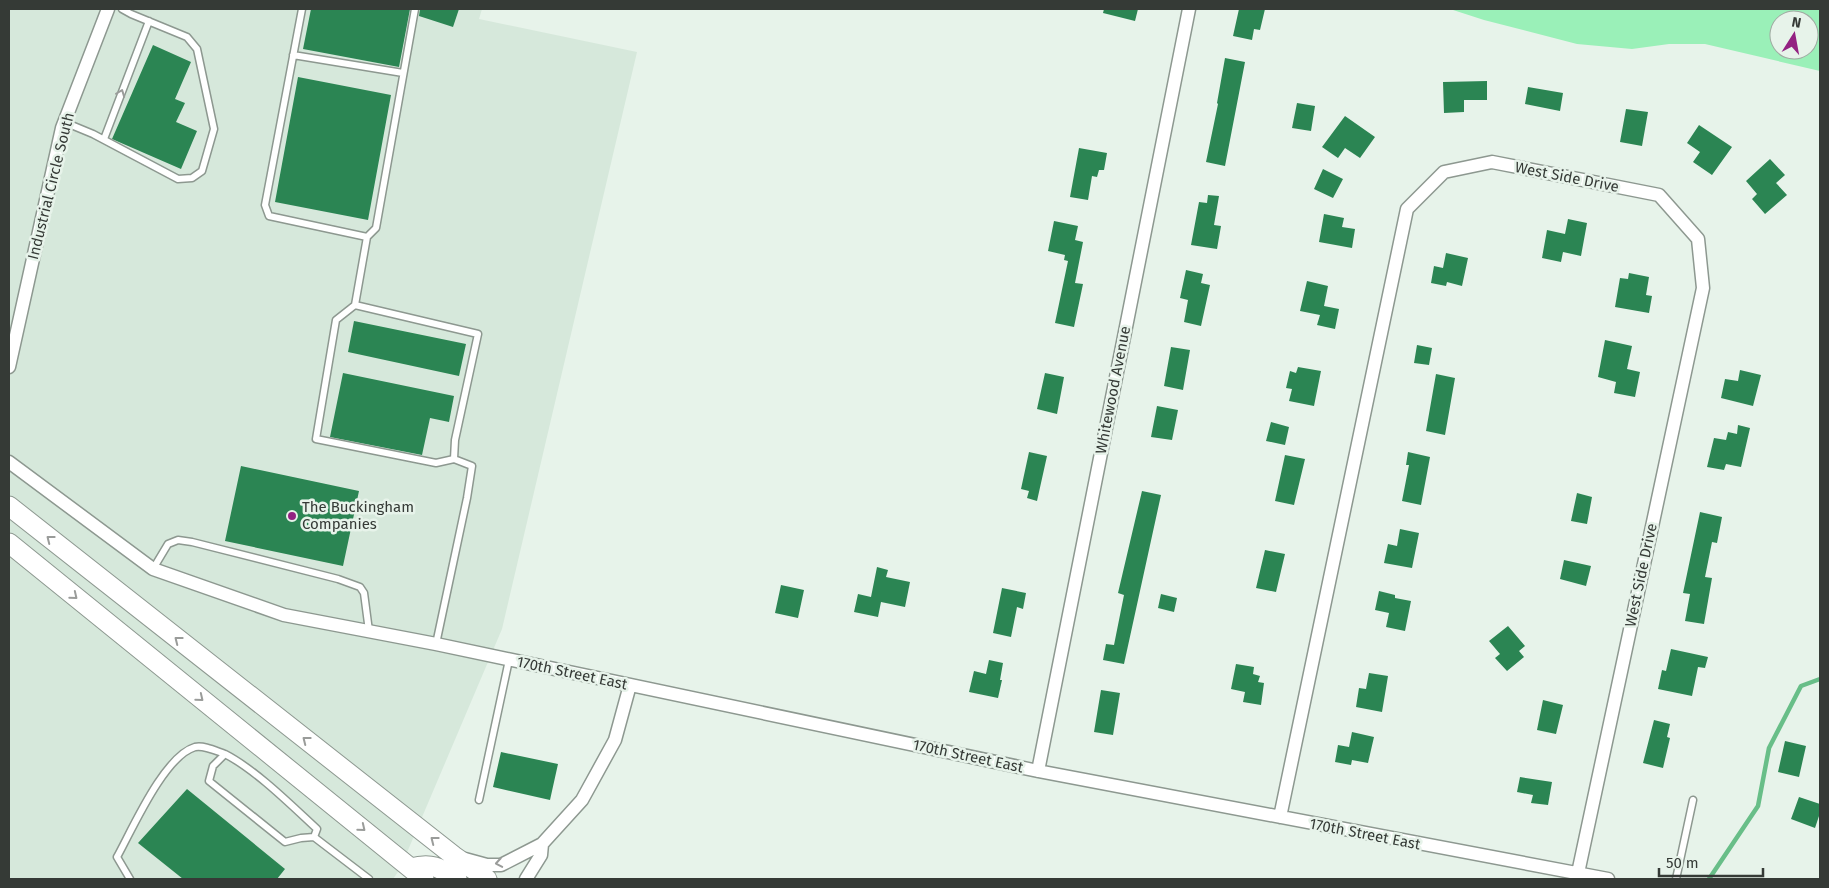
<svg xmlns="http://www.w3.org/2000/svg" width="1829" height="888" viewBox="0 0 1829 888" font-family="'Fira Sans',sans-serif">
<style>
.built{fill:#d6e8db}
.green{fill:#9af0b8;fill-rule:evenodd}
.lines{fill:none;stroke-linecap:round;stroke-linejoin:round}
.stream{stroke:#68be88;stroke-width:4.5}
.building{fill:#2b8553}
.service-casing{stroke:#8d9890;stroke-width:9}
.minor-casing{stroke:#8d9890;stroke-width:15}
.secondary-casing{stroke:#8d9890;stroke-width:21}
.service{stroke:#fff;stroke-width:6}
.minor{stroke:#fff;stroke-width:12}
.secondary{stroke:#fff;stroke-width:19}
.oneway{stroke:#9a9c9a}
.poi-dot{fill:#932282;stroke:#e7f3ea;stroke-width:2}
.labels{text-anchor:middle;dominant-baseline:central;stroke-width:5;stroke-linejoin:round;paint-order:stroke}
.street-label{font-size:15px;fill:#353a36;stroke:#e7f3ea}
.poi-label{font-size:15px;fill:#353a36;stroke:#e7f3ea;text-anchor:start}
</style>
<rect width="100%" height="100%" fill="#e7f3ea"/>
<path class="built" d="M 9,9 L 482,9 L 479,19 L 637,52 L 502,629 L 400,869 L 393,879 L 9,879 Z"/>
<path class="green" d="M 1450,9 L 1820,9 L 1820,71 L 1705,44 L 1669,44 L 1632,49 L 1577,44 L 1484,20 ZM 1779,20 L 1809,20 L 1809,50 L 1779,50 Z"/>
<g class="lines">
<path class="stream" d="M 1709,879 L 1758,806 L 1769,748 L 1801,686 L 1820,679"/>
</g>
<path class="building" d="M 311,9 L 410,9 L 399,67 L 303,49 Z
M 420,9 L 459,9 L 453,27 L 419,16 Z
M 1104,9 L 1138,9 L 1135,21 L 1103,13 Z
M 1239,9 L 1265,9 L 1260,30 L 1254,29 L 1252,40 L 1233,36 Z
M 153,45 L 191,62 L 175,99 L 185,103 L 176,122 L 197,131 L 181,169 L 112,139 Z
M 1225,58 L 1245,62 L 1225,166 L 1206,162 L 1218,104 L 1217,103 Z
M 298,77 L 391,95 L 368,220 L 275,202 Z
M 1487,81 L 1487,100 L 1464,100 L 1464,112 L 1444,113 L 1443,82 Z
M 1528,87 L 1563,93 L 1560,111 L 1525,104 Z
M 1297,103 L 1315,106 L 1311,131 L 1292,128 Z
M 1626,109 L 1648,112 L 1642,146 L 1620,142 Z
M 1345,116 L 1375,137 L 1360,158 L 1345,148 L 1338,158 L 1322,147 Z
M 1699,125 L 1732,147 L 1712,175 L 1693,162 L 1700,152 L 1687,143 Z
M 1079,148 L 1107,153 L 1104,170 L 1099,170 L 1097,177 L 1092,176 L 1088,200 L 1070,197 Z
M 1770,159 L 1785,175 L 1776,183 L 1787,195 L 1765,214 L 1752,199 L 1757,194 L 1746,181 Z
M 1323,169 L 1343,179 L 1333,198 L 1314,189 Z
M 1208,195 L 1219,196 L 1214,225 L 1221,226 L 1217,249 L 1191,245 L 1199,202 L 1207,203 Z
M 1324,214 L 1344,218 L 1342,227 L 1355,229 L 1352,248 L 1319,242 Z
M 1568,219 L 1587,223 L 1581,256 L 1563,252 L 1561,262 L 1542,258 L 1547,230 L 1565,234 Z
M 1054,221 L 1078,226 L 1075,240 L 1083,242 L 1075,283 L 1083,284 L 1074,327 L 1055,323 L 1068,261 L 1064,260 L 1065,255 L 1048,251 Z
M 1446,253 L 1468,258 L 1462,286 L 1447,282 L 1446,286 L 1431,283 L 1434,266 L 1443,268 Z
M 1186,270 L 1203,274 L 1201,283 L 1210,285 L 1201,326 L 1184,322 L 1188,300 L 1180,298 Z
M 1629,273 L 1649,277 L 1646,295 L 1652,296 L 1649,313 L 1615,307 L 1620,278 L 1628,279 Z
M 1307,281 L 1328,286 L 1324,306 L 1339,309 L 1335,329 L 1317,325 L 1320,315 L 1300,311 Z
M 354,321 L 466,344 L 459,376 L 348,352 Z
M 1605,340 L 1632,346 L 1627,369 L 1640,372 L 1635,397 L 1614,393 L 1616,382 L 1598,377 Z
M 1417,345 L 1432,348 L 1429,365 L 1414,363 Z
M 1171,347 L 1190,350 L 1183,390 L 1164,386 Z
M 1298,367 L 1321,371 L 1314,406 L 1289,401 L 1292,389 L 1286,388 L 1290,371 L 1296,373 Z
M 1740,370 L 1761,375 L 1753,406 L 1721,398 L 1725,379 L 1738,381 Z
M 343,373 L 454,396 L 449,422 L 430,418 L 422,455 L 330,437 Z
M 1045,373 L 1064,377 L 1057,414 L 1037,409 Z
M 1436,374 L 1455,378 L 1445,435 L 1426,431 Z
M 1157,406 L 1178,410 L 1172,440 L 1151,437 Z
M 1271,422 L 1289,427 L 1285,445 L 1266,441 Z
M 1738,425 L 1750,428 L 1741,467 L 1726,464 L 1724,470 L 1707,467 L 1714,438 L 1726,440 L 1728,432 L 1737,434 Z
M 1029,452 L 1047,456 L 1037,501 L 1027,498 L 1029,491 L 1021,489 Z
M 1408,452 L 1430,457 L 1421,505 L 1402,501 L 1409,465 L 1406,465 Z
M 1285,455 L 1305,459 L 1294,505 L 1275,501 Z
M 241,466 L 359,491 L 343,566 L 225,541 Z
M 1142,491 L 1161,495 L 1124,664 L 1103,660 L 1106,644 L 1114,645 L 1124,595 L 1118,593 Z
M 1577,493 L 1592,497 L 1587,524 L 1571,521 Z
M 1700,512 L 1722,517 L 1717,543 L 1712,542 L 1705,577 L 1712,578 L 1704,624 L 1685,621 L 1690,594 L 1683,593 Z
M 1400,529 L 1419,533 L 1412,568 L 1384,563 L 1388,544 L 1397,546 Z
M 1265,550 L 1285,554 L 1276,592 L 1256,588 Z
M 1564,560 L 1591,566 L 1586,586 L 1560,579 Z
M 877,567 L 888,570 L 886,577 L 910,582 L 905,607 L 881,602 L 878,617 L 854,612 L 858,594 L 871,597 Z
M 781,585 L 804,590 L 798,618 L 775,613 Z
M 1002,588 L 1026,593 L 1023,609 L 1017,607 L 1011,637 L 993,633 Z
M 1379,591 L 1395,595 L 1395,598 L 1411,601 L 1405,631 L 1386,627 L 1389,613 L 1375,610 Z
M 1161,594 L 1177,598 L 1174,612 L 1158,608 Z
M 1508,626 L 1525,646 L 1519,651 L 1524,657 L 1507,671 L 1495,658 L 1500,654 L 1489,641 Z
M 1671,649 L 1708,657 L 1705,668 L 1698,667 L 1692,696 L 1658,689 L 1662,670 L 1666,671 Z
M 989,660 L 1003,663 L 1000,680 L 1002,680 L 998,698 L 969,692 L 974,671 L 986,674 Z
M 1236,664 L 1254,667 L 1253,674 L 1260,676 L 1258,682 L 1264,683 L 1261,705 L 1243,702 L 1245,692 L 1231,689 Z
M 1369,673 L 1388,676 L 1382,712 L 1356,707 L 1359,688 L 1366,689 Z
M 1101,690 L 1120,693 L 1113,735 L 1094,732 Z
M 1543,700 L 1563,705 L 1556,734 L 1537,730 Z
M 1654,720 L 1670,724 L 1667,737 L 1670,738 L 1663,768 L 1643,763 Z
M 1352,732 L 1374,737 L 1368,763 L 1352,760 L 1351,765 L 1335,762 L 1338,745 L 1349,747 Z
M 1785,741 L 1806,746 L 1799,777 L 1778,772 Z
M 501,752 L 558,764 L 550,800 L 493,787 Z
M 1520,777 L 1552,782 L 1548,805 L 1531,803 L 1533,795 L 1517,792 Z
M 187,789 L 285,869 L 277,879 L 183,879 L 138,843 Z
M 1799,797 L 1820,804 L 1820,813 L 1815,828 L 1791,819 Z"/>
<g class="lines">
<defs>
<path id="service" d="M 302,9 L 265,205 L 269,216 L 367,237
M 415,9 L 376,228 L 367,237 L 355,305 L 478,334 L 455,440 L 454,459 L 472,466 L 467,498 L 436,644
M 293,55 L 403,73
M 64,122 L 93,134 L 178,179 L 192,178 L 202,171 L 214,129 L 197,49 L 187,37 L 131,14 L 122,9
M 104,139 L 149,21
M 355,305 L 336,320 L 316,439 L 436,463 L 454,459
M 153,569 L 168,544 L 178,540 L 192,542 L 338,579 L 360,587 L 364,593 L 369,631
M 479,800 L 509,660
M 314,837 L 317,829 C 291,805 256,770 225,754 L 213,766 L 209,781 L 285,842 L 301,838 L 314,837 L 369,879
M 130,879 L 117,857 C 132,830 164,756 195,747 C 204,745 216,751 225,754
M 1676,879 L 1693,800"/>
<path id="minor" d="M 9,367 L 62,128 L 108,9
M 9,462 L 153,569 L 284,615 L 436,644 L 1038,771 L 1608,879
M 1038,771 L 1189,9
M 1280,817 L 1407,209 L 1444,172 L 1492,162 L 1659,195 L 1698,239 L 1703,288 L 1578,873
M 465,859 L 487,865 L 501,865 L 542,844 L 582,800 L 615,740 L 630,685
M 526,879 L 541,855 L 542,844"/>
<path id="secondary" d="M 9,506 L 454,856 L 487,879
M 9,543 L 424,879
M 411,868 C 432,862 440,868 457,879"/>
</defs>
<use href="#service" class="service-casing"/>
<use href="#minor" class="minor-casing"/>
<use href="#secondary" class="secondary-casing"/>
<use href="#service" class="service"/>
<use href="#minor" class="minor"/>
<use href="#secondary" class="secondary"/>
</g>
<defs><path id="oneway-chevron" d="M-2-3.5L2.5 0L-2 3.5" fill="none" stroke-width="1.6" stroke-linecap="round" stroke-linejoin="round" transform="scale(1.25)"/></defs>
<g class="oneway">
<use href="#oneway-chevron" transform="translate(121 93) rotate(-69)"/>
<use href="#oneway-chevron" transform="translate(50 539) rotate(-142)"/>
<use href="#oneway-chevron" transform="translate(74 596) rotate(39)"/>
<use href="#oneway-chevron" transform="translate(178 640) rotate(-142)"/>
<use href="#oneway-chevron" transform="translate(200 698) rotate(39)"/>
<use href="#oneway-chevron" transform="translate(306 740) rotate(-142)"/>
<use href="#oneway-chevron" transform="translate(362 828) rotate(39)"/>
<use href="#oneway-chevron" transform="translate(434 840) rotate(-142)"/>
<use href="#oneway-chevron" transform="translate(499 863) rotate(170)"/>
</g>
<circle class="poi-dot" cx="292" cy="516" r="5"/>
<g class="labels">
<g class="street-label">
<text transform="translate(1567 177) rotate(11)">West Side Drive</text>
<text transform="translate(51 186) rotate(-76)">Industrial Circle South</text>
<text transform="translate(1113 390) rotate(-79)">Whitewood Avenue</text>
<text transform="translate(1641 575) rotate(-78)">West Side Drive</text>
<text transform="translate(572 673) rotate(12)">170th Street East</text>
<text transform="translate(968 756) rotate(12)">170th Street East</text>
<text transform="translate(1365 834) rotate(11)">170th Street East</text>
</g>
<g class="poi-label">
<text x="302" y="507">The Buckingham<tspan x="302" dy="17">Companies</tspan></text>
</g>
</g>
<rect width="1829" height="888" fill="none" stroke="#353a36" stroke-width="20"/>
<g transform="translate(1794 35) rotate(11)"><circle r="24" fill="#e7f3ea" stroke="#a0a9a2"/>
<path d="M0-4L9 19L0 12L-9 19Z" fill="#932282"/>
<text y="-8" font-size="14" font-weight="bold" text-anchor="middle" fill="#353a36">N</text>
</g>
<path d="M1659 868v8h104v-8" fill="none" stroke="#353a36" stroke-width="2.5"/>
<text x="1666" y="868" font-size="15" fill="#353a36" stroke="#e7f3ea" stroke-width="4" paint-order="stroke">50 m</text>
</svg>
